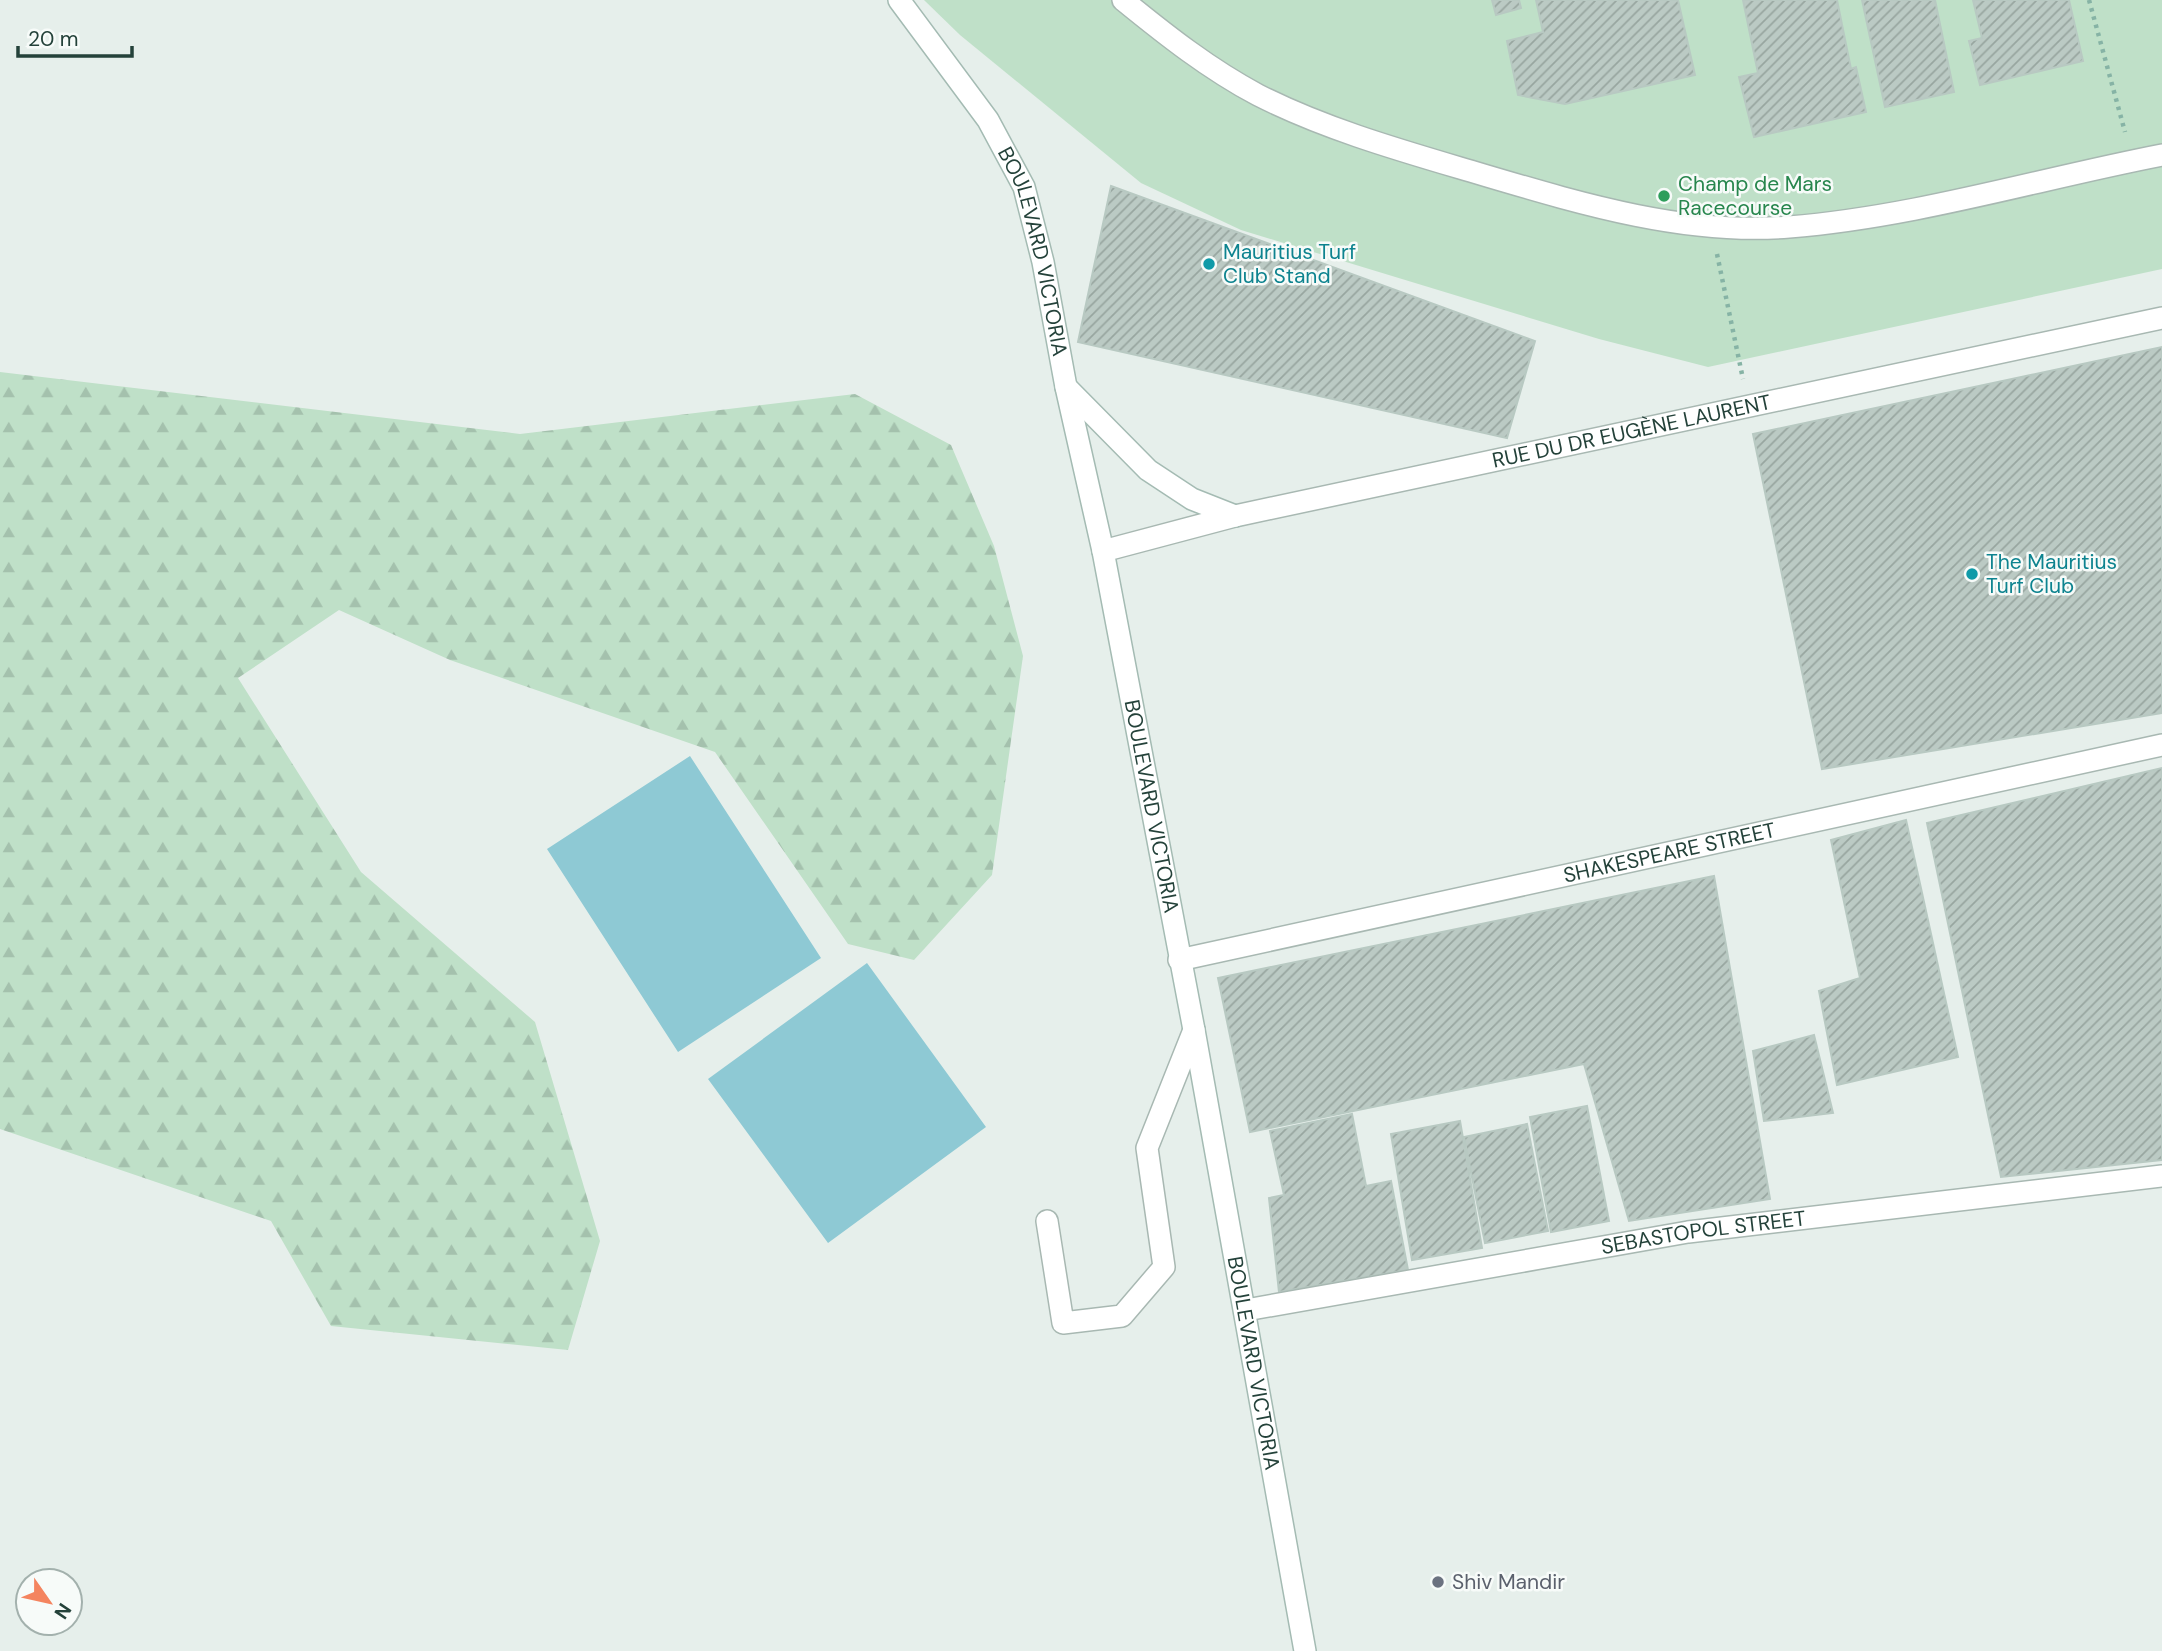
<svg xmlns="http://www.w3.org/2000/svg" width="2162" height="1651" viewBox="0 0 2162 1651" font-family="'DM Sans',sans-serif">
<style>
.forest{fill:url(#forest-firs)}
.pitch{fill:#bfe0c8}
.water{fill:#8ec9d4}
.building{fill:url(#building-hatch);stroke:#b8c9c2;stroke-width:2}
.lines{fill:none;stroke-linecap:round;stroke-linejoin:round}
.service-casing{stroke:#a8b8b2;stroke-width:24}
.minor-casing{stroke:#a8b8b2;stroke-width:24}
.tertiary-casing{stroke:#a8b8b2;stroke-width:24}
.secondary-casing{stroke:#a4bbb3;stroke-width:24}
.path{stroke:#86b3a5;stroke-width:4.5;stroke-dasharray:3.5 5;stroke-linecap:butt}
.service{stroke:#fff;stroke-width:21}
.minor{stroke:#fff;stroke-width:21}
.tertiary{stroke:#fff;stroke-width:21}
.secondary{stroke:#fff;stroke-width:21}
.leisure-dot{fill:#2e9e5b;stroke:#f7fbf9;stroke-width:2.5}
.culture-dot{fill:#0f9aa8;stroke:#f7fbf9;stroke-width:2.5}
.worship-dot{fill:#6b7280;stroke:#f7fbf9;stroke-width:2.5}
.labels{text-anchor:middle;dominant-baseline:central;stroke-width:5;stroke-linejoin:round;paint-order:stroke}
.leisure-label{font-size:21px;fill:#27864d;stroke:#f7fbf9;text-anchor:start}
.culture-label{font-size:21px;fill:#0d838f;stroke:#f7fbf9;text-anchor:start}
.street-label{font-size:21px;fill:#24423a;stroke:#f7fbf9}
.worship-label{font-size:21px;fill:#5b616d;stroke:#f7fbf9;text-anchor:start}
</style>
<defs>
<pattern id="forest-firs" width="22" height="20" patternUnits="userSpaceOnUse" patternTransform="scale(1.75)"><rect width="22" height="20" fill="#bfe0c8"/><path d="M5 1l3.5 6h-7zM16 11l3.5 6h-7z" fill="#a4c1ad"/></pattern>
<pattern id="building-hatch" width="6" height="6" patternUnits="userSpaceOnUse" patternTransform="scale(1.75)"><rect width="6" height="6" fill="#bbcac4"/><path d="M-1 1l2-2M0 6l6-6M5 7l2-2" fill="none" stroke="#98a6a0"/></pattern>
</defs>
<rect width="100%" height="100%" fill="#e6efeb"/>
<path class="forest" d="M 0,372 L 520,434 L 855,394 L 951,445 L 994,546 L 1023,656 L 992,875 L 914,960 L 848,944 L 715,752 L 450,660 L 339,610 L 238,678 L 361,872 L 535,1022 L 600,1241 L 568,1350 L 331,1326 L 271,1221 L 0,1129 Z"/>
<path class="pitch" d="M 924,0 L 2162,0 L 2162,269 L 1708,367 L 1599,339 L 1241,230 L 1141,183 L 960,35 Z"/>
<path class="water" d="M 690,756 L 821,958 L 678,1052 L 547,849 Z
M 867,963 L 986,1127 L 828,1243 L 708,1079 Z"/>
<path class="building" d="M 1492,0 L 1519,0 L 1521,8 L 1496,15 Z
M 1536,0 L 1678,0 L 1695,75 L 1565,104 L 1518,95 L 1507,41 L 1543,32 Z
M 1743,0 L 1837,0 L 1851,69 L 1856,67 L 1866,112 L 1754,137 L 1739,77 L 1758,73 Z
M 1862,0 L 1935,0 L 1954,92 L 1885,107 Z
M 1973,0 L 2069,0 L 2083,61 L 1980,85 L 1969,41 L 1982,38 Z
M 1111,186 L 1535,341 L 1507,438 L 1078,342 Z
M 2162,347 L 2162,713 L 1822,769 L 1753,434 Z
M 2162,768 L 2162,1160 L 2001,1177 L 1927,823 Z
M 1906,820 L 1958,1057 L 1837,1085 L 1819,991 L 1860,978 L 1831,840 Z
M 1714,876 L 1770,1199 L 1629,1221 L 1584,1064 L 1250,1132 L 1218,978 Z
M 1814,1035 L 1833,1113 L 1764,1121 L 1753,1051 Z
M 1587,1106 L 1609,1221 L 1551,1232 L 1530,1117 Z
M 1352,1114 L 1366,1186 L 1391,1181 L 1408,1270 L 1279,1292 L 1269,1198 L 1284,1195 L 1270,1131 Z
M 1460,1121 L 1482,1248 L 1412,1260 L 1391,1134 Z
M 1527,1124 L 1548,1231 L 1485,1243 L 1464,1137 Z"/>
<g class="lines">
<defs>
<path id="service" d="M 1123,0 C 1166,35 1209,69 1258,95 C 1321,127 1392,148 1460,168 C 1566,199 1678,236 1789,227 C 1915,217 2038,179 2162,155
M 1047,1221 L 1063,1323 L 1122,1316 L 1164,1267 L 1147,1148 L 1194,1030"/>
<g id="minor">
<path id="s1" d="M 1179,960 L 2162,745"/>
<path id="s2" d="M 1246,1310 L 1688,1232 L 2162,1176"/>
</g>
<g id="tertiary">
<path id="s3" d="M 1103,551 L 1235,516 L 2162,318"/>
</g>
<g id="secondary">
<path id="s4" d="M 899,0 L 988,120 L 1024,187 L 1043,262 L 1066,387 L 1103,551 L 1194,1030 L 1305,1651"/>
<path d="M 1066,387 L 1148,470 L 1192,499 L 1235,516"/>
</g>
</defs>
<use href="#service" class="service-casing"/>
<use href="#minor" class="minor-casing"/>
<use href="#tertiary" class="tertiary-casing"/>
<use href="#secondary" class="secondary-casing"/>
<path class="path" d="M 2089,0 L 2125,132
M 1717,254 L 1743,379"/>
<use href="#service" class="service"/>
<use href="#minor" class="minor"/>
<use href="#tertiary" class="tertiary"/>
<use href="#secondary" class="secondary"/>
</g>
<circle class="leisure-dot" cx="1664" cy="196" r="7"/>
<g class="culture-dot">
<circle cx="1209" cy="264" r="7"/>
<circle cx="1972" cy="574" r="7"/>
</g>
<circle class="worship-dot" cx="1438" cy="1582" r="7"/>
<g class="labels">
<g class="leisure-label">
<text x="1678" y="184">Champ de Mars<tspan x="1678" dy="24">Racecourse</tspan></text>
</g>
<g class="culture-label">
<text x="1223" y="252">Mauritius Turf<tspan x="1223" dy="24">Club Stand</tspan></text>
<text x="1986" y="562">The Mauritius<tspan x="1986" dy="24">Turf Club</tspan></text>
</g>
<g class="street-label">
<text stroke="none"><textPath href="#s4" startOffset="290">BOULEVARD VICTORIA</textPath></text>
<text stroke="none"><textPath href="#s3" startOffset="542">RUE DU DR EUGÈNE LAURENT</textPath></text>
<text stroke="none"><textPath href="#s4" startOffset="858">BOULEVARD VICTORIA</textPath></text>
<text stroke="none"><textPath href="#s1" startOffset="502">SHAKESPEARE STREET</textPath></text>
<text stroke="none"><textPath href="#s2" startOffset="464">SEBASTOPOL STREET</textPath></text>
<text stroke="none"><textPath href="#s4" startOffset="1424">BOULEVARD VICTORIA</textPath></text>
</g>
<g class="worship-label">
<text x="1452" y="1582">Shiv Mandir</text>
</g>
</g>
<g transform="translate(49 1602) rotate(124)"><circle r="33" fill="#f7fbf9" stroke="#a3b1ad" stroke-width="2"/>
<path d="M0-5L12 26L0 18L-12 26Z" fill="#f4845f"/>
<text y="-10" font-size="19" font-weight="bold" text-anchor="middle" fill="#24423a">N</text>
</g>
<path d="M18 46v10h114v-10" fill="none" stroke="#24423a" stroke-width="3.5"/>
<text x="28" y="46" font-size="21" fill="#24423a" stroke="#f7fbf9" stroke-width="5" paint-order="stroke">20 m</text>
</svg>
